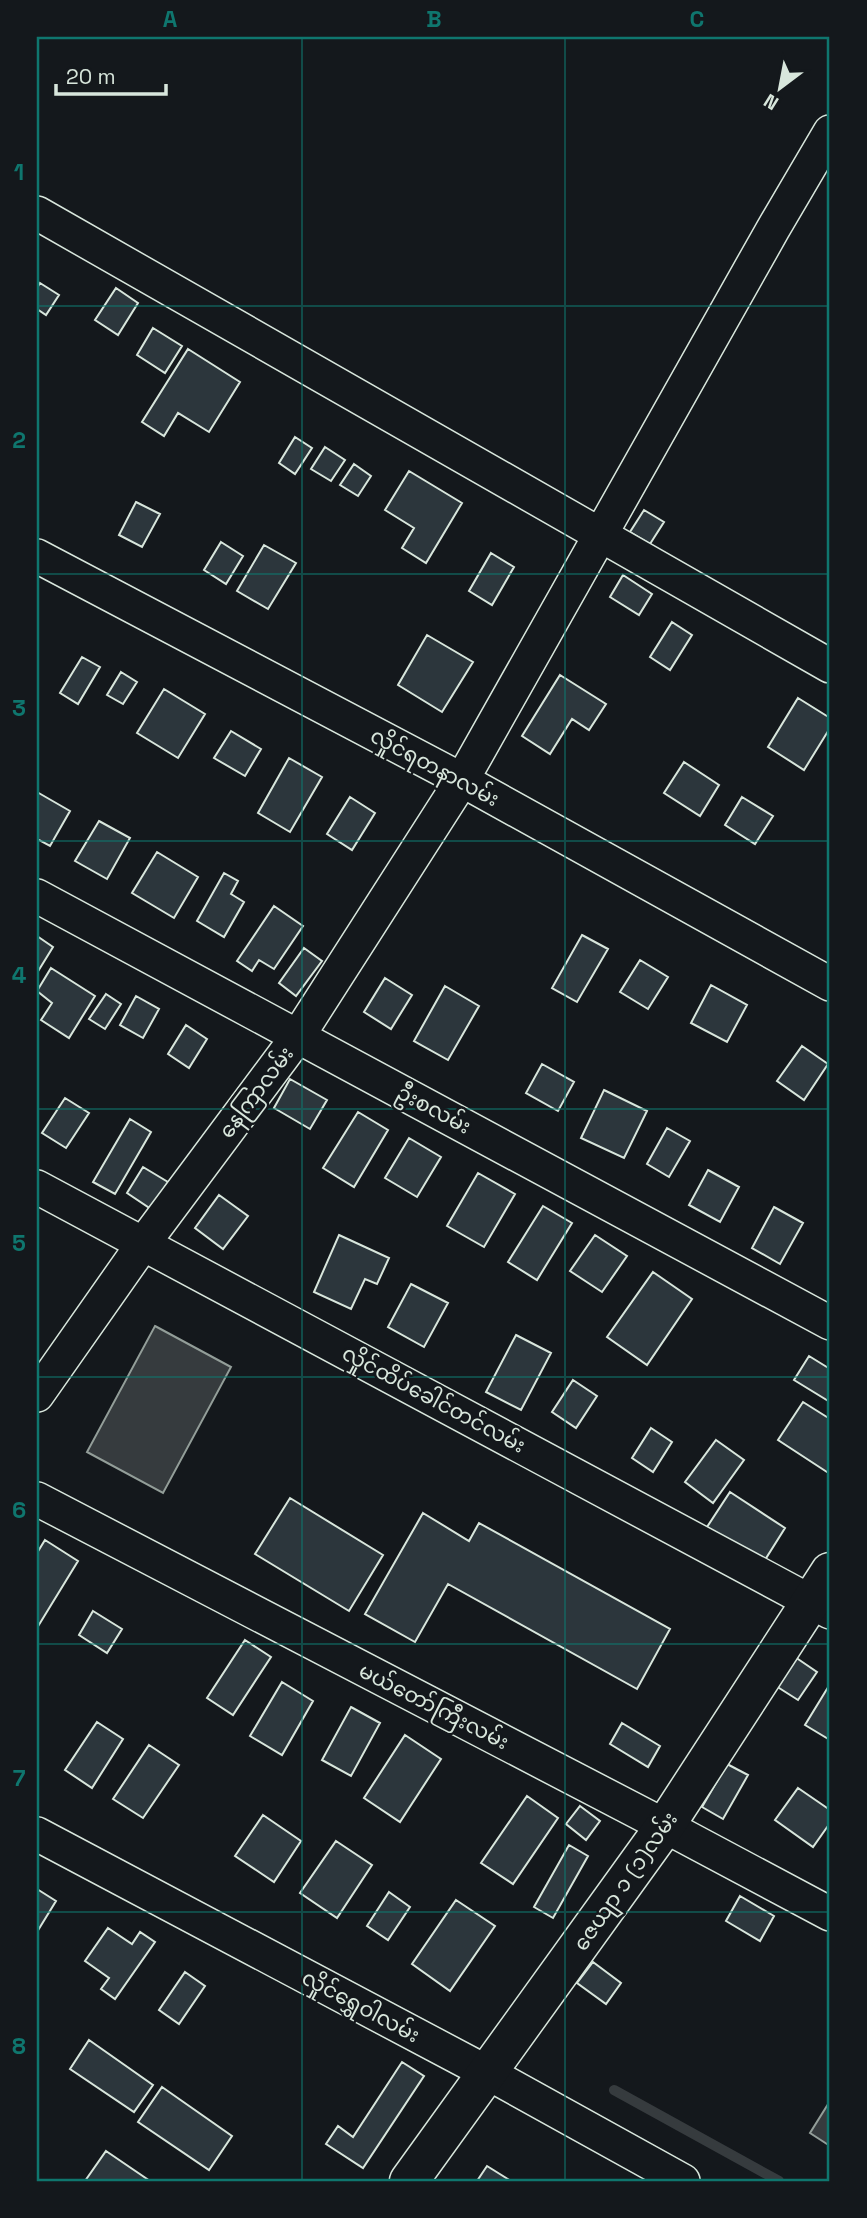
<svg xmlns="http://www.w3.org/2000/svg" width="867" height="2218" viewBox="0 0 867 2218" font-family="'Space Grotesk','Noto Sans Myanmar',sans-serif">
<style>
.water{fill:#363b3e;stroke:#939e99;stroke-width:2}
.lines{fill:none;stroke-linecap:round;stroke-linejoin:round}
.stream{stroke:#363b3e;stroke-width:10}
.building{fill:#2c363c;stroke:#d8e6dc;stroke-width:2}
.minor-casing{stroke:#d8e6dc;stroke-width:36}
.tertiary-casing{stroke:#d8e6dc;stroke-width:41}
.minor{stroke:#14181c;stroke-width:33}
.tertiary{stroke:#14181c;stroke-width:38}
.grid{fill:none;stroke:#0f766e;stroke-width:2;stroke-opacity:0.55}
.labels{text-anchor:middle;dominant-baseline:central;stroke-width:5;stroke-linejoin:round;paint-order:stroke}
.street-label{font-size:21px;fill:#d8e6dc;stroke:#14181c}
.neatline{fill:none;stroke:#0f766e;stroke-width:2.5}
.grid-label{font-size:23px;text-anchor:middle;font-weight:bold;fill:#0f766e}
</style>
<rect width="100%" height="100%" fill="#14181c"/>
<path class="water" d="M 155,1326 L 231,1367 L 163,1493 L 87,1452 Z
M 830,2101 L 830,2146 L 810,2133 Z"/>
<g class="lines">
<path class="stream" d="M 614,2090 L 779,2181"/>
</g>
<path class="building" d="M 40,283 L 59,295 L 46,315 L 37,309 L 37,288 Z
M 116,288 L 138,303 L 118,335 L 95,320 Z
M 153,328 L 182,346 L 165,373 L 137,355 Z
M 188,349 L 240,382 L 209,432 L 178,413 L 164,436 L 142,422 Z
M 295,437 L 312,448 L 295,474 L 279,463 Z
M 325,447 L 345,460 L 331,481 L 311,469 Z
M 354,464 L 371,476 L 358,496 L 340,485 Z
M 409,471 L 462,503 L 426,563 L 402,548 L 414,528 L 385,510 Z
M 136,502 L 160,514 L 142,547 L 119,535 Z
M 644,510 L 664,522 L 650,544 L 630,532 Z
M 221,542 L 243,556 L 226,584 L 204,570 Z
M 264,545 L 296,563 L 268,609 L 237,591 Z
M 491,553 L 514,567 L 492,605 L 469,591 Z
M 623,575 L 652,594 L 639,615 L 610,597 Z
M 672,622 L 692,635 L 670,670 L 650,657 Z
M 427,635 L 473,662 L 442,712 L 398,685 Z
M 82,657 L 100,667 L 78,704 L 60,693 Z
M 121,672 L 137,682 L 123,704 L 107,695 Z
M 560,675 L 606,704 L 589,730 L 572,719 L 550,754 L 522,736 Z
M 164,689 L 205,714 L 178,758 L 137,733 Z
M 798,698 L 830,718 L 830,728 L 804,770 L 768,747 Z
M 231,731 L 261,749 L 245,776 L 214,758 Z
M 289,758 L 322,777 L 290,832 L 258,813 Z
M 684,762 L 719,785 L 700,816 L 664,793 Z
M 37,792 L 70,811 L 50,846 L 37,839 Z
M 350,797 L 375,813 L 352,850 L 327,834 Z
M 742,797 L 773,816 L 755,844 L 725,825 Z
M 99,821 L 130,838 L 107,879 L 75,861 Z
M 157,852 L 198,877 L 174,918 L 132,893 Z
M 224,873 L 238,881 L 231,894 L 244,902 L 224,937 L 197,921 Z
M 274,906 L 303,926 L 274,969 L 259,960 L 252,971 L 237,961 Z
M 582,935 L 608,949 L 577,1002 L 552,988 Z
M 37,936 L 53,947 L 37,973 Z
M 304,948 L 322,961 L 296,996 L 279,983 Z
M 640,960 L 668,977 L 648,1009 L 620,992 Z
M 51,968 L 95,996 L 69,1038 L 41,1020 L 52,1003 L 37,991 Z
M 385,978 L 412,995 L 391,1029 L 364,1012 Z
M 711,985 L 747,1005 L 727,1042 L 691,1023 Z
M 445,986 L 479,1006 L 448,1060 L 414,1041 Z
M 106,994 L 121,1004 L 105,1029 L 89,1019 Z
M 136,996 L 159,1009 L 143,1038 L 120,1025 Z
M 186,1025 L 207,1039 L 189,1068 L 168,1054 Z
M 802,1046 L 828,1064 L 804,1100 L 777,1081 Z
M 542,1064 L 574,1082 L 558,1111 L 526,1093 Z
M 290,1079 L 327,1100 L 310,1129 L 274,1108 Z
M 604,1090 L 647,1111 L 624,1158 L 581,1138 Z
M 65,1098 L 89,1113 L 66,1148 L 42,1133 Z
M 358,1112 L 388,1130 L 354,1187 L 323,1168 Z
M 130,1119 L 151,1132 L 115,1194 L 93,1182 Z
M 667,1128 L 690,1141 L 669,1177 L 647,1164 Z
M 409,1138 L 441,1157 L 417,1197 L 385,1178 Z
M 143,1167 L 168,1182 L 151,1209 L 127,1193 Z
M 708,1170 L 739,1187 L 720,1222 L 689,1205 Z
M 478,1173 L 515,1194 L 484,1247 L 447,1226 Z
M 219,1195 L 248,1216 L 223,1249 L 195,1228 Z
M 543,1206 L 572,1223 L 537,1280 L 508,1262 Z
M 774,1207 L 803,1223 L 780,1264 L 752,1248 Z
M 339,1235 L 389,1258 L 377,1284 L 365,1279 L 351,1309 L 314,1292 Z
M 595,1235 L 627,1256 L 602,1292 L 570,1271 Z
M 653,1272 L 692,1299 L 647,1365 L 607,1337 Z
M 411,1284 L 448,1303 L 424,1347 L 388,1327 Z
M 516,1335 L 551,1353 L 521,1410 L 486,1392 Z
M 809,1356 L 830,1369 L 830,1402 L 794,1380 Z
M 573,1380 L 597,1396 L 576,1428 L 552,1412 Z
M 803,1402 L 830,1419 L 830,1474 L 778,1440 Z
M 651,1428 L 672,1442 L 653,1472 L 632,1458 Z
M 716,1440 L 744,1460 L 713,1503 L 685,1482 Z
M 730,1492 L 785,1528 L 763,1563 L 707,1527 Z
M 290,1498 L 383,1555 L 349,1611 L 255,1554 Z
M 423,1513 L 469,1541 L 479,1523 L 670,1629 L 637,1689 L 448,1584 L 415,1642 L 365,1614 Z
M 45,1540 L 78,1561 L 37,1628 L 37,1553 Z
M 93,1611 L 122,1629 L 107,1653 L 79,1635 Z
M 245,1640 L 271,1657 L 233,1715 L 207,1698 Z
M 795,1657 L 817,1672 L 798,1700 L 776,1686 Z
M 282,1682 L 313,1701 L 282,1755 L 250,1736 Z
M 830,1684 L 830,1740 L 805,1725 Z
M 351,1707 L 380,1723 L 351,1776 L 322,1760 Z
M 97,1722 L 123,1739 L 92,1788 L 65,1770 Z
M 622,1723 L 660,1746 L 648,1767 L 610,1744 Z
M 405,1735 L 441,1759 L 400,1822 L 364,1798 Z
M 149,1745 L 179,1765 L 143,1818 L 113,1799 Z
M 727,1764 L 748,1775 L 723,1819 L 702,1807 Z
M 798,1788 L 830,1810 L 830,1823 L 813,1847 L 775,1820 Z
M 527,1796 L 558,1818 L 513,1884 L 481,1863 Z
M 580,1806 L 600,1821 L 586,1840 L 566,1824 Z
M 263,1815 L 301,1841 L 274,1882 L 235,1856 Z
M 336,1841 L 372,1865 L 337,1918 L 300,1893 Z
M 569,1845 L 588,1856 L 553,1918 L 534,1907 Z
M 37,1889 L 56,1901 L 37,1932 Z
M 389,1892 L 410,1907 L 388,1940 L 367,1926 Z
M 740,1896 L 774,1916 L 760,1941 L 726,1921 Z
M 456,1900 L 495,1926 L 450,1991 L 412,1964 Z
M 108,1928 L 132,1944 L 140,1932 L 155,1942 L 115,1999 L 101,1989 L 109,1978 L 85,1961 Z
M 593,1962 L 621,1983 L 606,2004 L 577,1983 Z
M 185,1972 L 205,1986 L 179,2024 L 159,2010 Z
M 89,2040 L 153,2085 L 134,2112 L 70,2069 Z
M 402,2062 L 424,2076 L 363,2168 L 326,2144 L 338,2126 L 353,2137 Z
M 162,2087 L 232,2136 L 209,2170 L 138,2122 Z
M 106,2151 L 150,2181 L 85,2181 Z
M 487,2166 L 511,2181 L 477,2181 Z"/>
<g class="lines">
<defs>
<path id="minor" d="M 37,213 L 830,666
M 37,556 L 462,780 L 830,984
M 37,896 L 830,1323
M 37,1187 L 830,1612
M 37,1395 L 143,1244 L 298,1036 L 462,780 L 773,229 L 830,132
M 37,1499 L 665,1826 L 830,1914
M 37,1834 L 488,2073 L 683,2181"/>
<path id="tertiary" d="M 409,2181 L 665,1826 L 830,1572"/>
</defs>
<use href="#minor" class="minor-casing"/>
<use href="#tertiary" class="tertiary-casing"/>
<use href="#minor" class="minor"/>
<use href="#tertiary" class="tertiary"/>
</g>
<path class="grid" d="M 302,37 L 302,2181M 565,37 L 565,2181M 37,306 L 830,306M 37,574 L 830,574M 37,841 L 830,841M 37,1109 L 830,1109M 37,1377 L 830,1377M 37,1644 L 830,1644M 37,1912 L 830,1912"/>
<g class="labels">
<g class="street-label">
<text transform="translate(435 767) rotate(28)">လှိုင်ရတနာလမ်း</text>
<text transform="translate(256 1092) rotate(-53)">နေကြာလမ်း</text>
<text transform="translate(434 1109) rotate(28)">ဦးစလမ်း</text>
<text transform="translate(434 1399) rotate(28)">လှိုင်ထိပ်ခေါင်တင်လမ်း</text>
<text transform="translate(434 1706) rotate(27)">မယ်တော်ကြီးလမ်း</text>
<text transform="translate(625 1881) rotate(-55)">ဇေယျာ ၁ (၁)လမ်း</text>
<text transform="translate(361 2006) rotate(28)">လှိုင်ရွှေဝါလမ်း</text>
</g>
</g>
<rect width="867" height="2218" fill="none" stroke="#14181c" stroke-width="77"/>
<g transform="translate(780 88) rotate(212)" stroke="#14181c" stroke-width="5" paint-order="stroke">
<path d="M0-5L12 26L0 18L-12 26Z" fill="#d8e6dc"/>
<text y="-10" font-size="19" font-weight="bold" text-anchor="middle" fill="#d8e6dc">N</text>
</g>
<path d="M56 84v10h110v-10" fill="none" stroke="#d8e6dc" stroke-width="3.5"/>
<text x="66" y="84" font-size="21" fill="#d8e6dc" stroke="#14181c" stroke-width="5" paint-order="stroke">20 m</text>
<rect x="38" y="38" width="790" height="2142" class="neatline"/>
<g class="grid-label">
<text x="170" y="27">A</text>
<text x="434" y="27">B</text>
<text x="697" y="27">C</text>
<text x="19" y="180">1</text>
<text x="19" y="448">2</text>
<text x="19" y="716">3</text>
<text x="19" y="983">4</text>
<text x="19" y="1251">5</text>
<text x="19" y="1518">6</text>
<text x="19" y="1786">7</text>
<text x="19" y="2054">8</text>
</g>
</svg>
